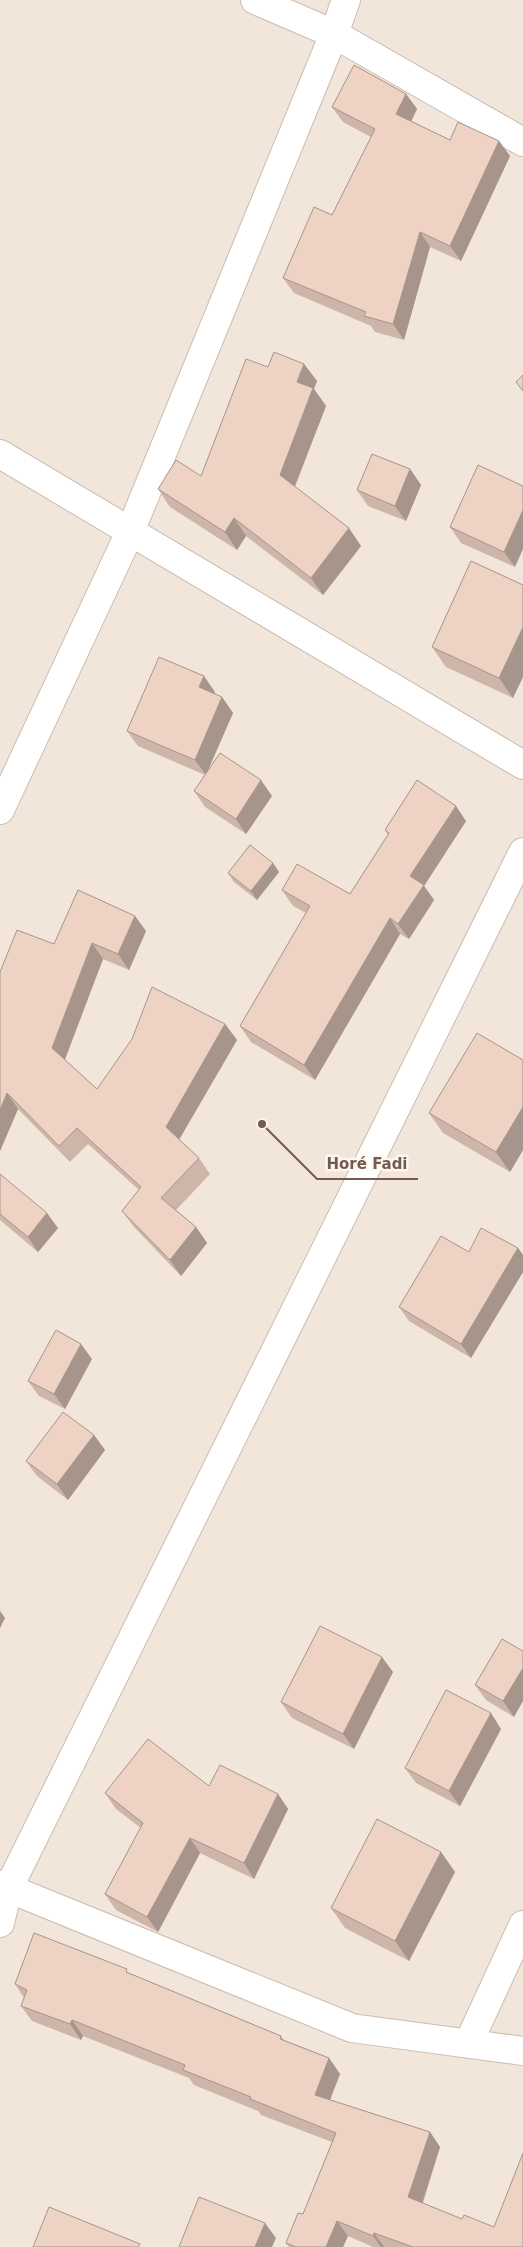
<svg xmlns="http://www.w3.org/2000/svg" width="523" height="2247" viewBox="0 0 523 2247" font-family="'DejaVu Sans',sans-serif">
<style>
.residential{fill:#f2e5da}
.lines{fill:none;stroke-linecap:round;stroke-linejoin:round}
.minor-casing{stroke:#ccbbb1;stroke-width:30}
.minor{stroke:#fff;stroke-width:28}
.wall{fill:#cdb5a9}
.shaded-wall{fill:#a7948a}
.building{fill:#eed3c5;stroke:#a7948a}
.leader{fill:none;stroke:#745a50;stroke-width:2}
.callout-dot{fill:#745a50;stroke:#fef8f1;stroke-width:2}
.callout-label{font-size:15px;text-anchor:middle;font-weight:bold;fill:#745a50;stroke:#fef8f1;stroke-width:5;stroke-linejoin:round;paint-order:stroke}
</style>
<rect width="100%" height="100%" fill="#fbf4eb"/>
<path class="residential" d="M 0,0 L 523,0 L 523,2247 L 0,2247 Z"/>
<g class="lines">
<defs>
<path id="minor" d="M 255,0 L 334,34 L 523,142
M 0,454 L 523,765
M 0,810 L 130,532 L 334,34 L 346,0
M 0,1885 L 352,2028 L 523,2051
M 0,1923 L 8,1889 L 523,852
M 468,2044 L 523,1925"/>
</defs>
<use href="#minor" class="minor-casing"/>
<use href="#minor" class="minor"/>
</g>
<path class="wall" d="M 406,94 L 417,109 L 411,121 L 450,140 L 499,141 L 510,156 L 461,261 L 430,247 L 404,340 L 375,332 L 371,326 L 294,293 L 283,278 L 332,215 L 371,137 L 343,122 L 332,107 Z
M 304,364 L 317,381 L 314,389 L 326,406 L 295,487 L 361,546 L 323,595 L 246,536 L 237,550 L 170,507 L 158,489 L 201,476 L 268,367 Z
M 478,465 L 515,567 L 461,543 L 450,527 Z
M 410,469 L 421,485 L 406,521 L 368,506 L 357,490 Z
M 471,561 L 513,698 L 446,667 L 432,647 Z
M 215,692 L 214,694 L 222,697 L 233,713 L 207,771 L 272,796 L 246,834 L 205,807 L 194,791 L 205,775 L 138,746 L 127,731 Z
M 466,821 L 424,886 L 434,900 L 409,939 L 400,934 L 315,1080 L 251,1042 L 240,1026 L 306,913 L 293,906 L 282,890 L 350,894 L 388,835 L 385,830 Z
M 273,863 L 279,872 L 257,900 L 234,882 L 228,873 Z
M 146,931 L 129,970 L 103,959 L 65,1060 L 97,1089 L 225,1024 L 237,1040 L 179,1140 L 199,1158 L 210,1174 L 176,1210 L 196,1227 L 207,1243 L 181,1276 L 134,1227 L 122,1211 L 139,1190 L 88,1144 L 70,1162 L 18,1109 L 0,1151 L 0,972 L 54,944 Z
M 523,1060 L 523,1150 L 510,1172 L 443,1133 L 429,1113 Z
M 0,1174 L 58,1228 L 38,1252 L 0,1220 Z
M 518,1248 L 523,1255 L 523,1272 L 471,1358 L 409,1321 L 399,1307 L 469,1252 Z
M 92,1359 L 65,1409 L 39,1396 L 28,1381 Z
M 94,1435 L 105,1450 L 68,1500 L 37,1476 L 26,1461 Z
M 502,1639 L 514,1717 L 486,1700 L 475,1685 Z
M 393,1672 L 354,1749 L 292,1718 L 281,1702 Z
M 501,1729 L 460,1806 L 416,1783 L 405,1768 Z
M 209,1786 L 278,1794 L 288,1809 L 254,1879 L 200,1853 L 158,1932 L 116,1910 L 105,1894 L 141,1828 L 116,1809 L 105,1793 Z
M 441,1852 L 455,1872 L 409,1961 L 345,1928 L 331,1908 Z
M 131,1974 L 281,2036 L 284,2040 L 329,2058 L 340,2074 L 330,2100 L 430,2132 L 440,2147 L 423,2203 L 523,2247 L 373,2247 L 348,2236 L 343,2247 L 289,2247 L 286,2243 L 303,2214 L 332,2142 L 261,2115 L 258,2111 L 194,2085 L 189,2078 L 83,2036 L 81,2040 L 32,2021 L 21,2006 L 24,1998 L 15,1984 Z"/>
<path class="shaded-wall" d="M 406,94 L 417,109 L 407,130 L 396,114 Z
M 499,141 L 510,156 L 461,261 L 450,246 Z
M 420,232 L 430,247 L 404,340 L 393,324 Z
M 304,364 L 317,381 L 314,389 L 326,406 L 292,493 L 280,475 L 297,382 Z
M 410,469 L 421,485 L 406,521 L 395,506 Z
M 523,510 L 523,549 L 515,567 L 504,552 Z
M 234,518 L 246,536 L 237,550 L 225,532 Z
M 349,528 L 361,546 L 323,595 L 311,578 Z
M 523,627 L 523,677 L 513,698 L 499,678 Z
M 204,676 L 215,692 L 210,703 L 199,687 Z
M 222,697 L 233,713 L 206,775 L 195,760 Z
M 261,780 L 272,796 L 246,834 L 236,819 Z
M 456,806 L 466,821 L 424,886 L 434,900 L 409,939 L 398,924 L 410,876 Z
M 273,863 L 279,872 L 257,900 L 251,891 Z
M 135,916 L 146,931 L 129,970 L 118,954 Z
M 390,918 L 400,934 L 315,1080 L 304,1065 Z
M 92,943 L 103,959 L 63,1064 L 52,1048 Z
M 225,1024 L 237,1040 L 177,1143 L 166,1127 Z
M 7,1093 L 18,1109 L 0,1151 L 0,1110 Z
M 523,1107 L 523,1150 L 510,1172 L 496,1152 Z
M 47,1213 L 58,1228 L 38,1252 L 28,1237 Z
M 196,1227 L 207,1243 L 181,1276 L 170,1260 Z
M 518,1248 L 523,1255 L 523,1272 L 471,1358 L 461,1344 Z
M 81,1344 L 92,1359 L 65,1409 L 54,1394 Z
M 94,1435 L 105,1450 L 68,1500 L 57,1484 Z
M 0,1611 L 5,1618 L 0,1628 Z
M 382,1657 L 393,1672 L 354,1749 L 343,1734 Z
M 523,1668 L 523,1701 L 514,1717 L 503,1701 Z
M 491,1713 L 501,1729 L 460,1806 L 449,1791 Z
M 278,1794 L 288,1809 L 254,1879 L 244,1863 Z
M 190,1838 L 200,1853 L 158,1932 L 147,1917 Z
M 441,1852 L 455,1872 L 409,1961 L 395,1941 Z
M 72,2020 L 83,2036 L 81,2040 L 70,2024 Z
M 329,2058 L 340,2074 L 326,2110 L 315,2095 Z
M 430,2132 L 440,2147 L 419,2213 L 408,2197 Z
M 337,2221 L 348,2236 L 343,2247 L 326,2247 Z
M 265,2223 L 276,2238 L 272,2247 L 255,2247 Z
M 374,2233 L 384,2247 L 381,2247 L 373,2236 Z"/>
<path class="building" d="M 354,65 L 406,94 L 396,114 L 450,140 L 458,122 L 499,141 L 450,246 L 420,232 L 393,324 L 364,316 L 366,312 L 283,278 L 314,207 L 332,215 L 375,129 L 332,107 Z
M 274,352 L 304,364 L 297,382 L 313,388 L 280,475 L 349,528 L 311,578 L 234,518 L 225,532 L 158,489 L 176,460 L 201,476 L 246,359 L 268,367 Z
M 523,375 L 523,391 L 516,382 Z
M 372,454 L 410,469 L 395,506 L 357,490 Z
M 478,465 L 523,486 L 523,510 L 504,552 L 450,527 Z
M 471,561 L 523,585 L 523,627 L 499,678 L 432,647 Z
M 159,657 L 204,676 L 199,687 L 222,697 L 195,760 L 127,731 Z
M 220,753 L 261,780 L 236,819 L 194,791 Z
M 417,780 L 456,806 L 410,876 L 424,885 L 398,924 L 390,918 L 304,1065 L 240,1026 L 310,906 L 282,890 L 297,864 L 350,894 L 389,833 L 385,830 Z
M 250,845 L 273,863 L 251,891 L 228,873 Z
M 78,890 L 135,916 L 118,954 L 92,943 L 52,1048 L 97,1089 L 132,1039 L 152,987 L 225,1024 L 166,1127 L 199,1158 L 161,1198 L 196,1227 L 170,1260 L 122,1211 L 141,1187 L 77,1128 L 59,1146 L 7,1093 L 0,1110 L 0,972 L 17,930 L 54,944 Z
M 477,1033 L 523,1060 L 523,1107 L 496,1152 L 429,1113 Z
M 0,1174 L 47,1213 L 28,1237 L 0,1214 Z
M 481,1228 L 518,1248 L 461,1344 L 399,1307 L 441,1236 L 469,1252 Z
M 56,1330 L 81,1344 L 54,1394 L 28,1381 Z
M 63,1412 L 94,1435 L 57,1484 L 26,1461 Z
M 320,1626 L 382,1657 L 343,1734 L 281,1702 Z
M 502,1639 L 523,1651 L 523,1668 L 503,1701 L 475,1685 Z
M 446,1690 L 491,1713 L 449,1791 L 405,1768 Z
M 148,1739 L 209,1786 L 220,1765 L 278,1794 L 244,1863 L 190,1838 L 147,1917 L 105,1894 L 143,1823 L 105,1793 Z
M 377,1819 L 441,1852 L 395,1941 L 331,1908 Z
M 34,1933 L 127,1969 L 126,1972 L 281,2036 L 280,2039 L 329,2058 L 315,2095 L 430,2132 L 408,2197 L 462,2219 L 464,2215 L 494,2227 L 523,2153 L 523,2247 L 413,2247 L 374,2233 L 373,2236 L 337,2221 L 326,2247 L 296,2247 L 286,2243 L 298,2213 L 303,2214 L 336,2133 L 250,2099 L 251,2097 L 183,2070 L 185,2065 L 72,2020 L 70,2024 L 21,2006 L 27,1990 L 15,1984 Z
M 199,2197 L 265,2223 L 255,2247 L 179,2247 Z
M 49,2207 L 140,2244 L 138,2247 L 33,2247 Z"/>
<path class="leader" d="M262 1124L317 1179H418"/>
<circle class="callout-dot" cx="262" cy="1124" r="5"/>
<g class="callout-label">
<text x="367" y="1169">Horé Fadi</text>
</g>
</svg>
